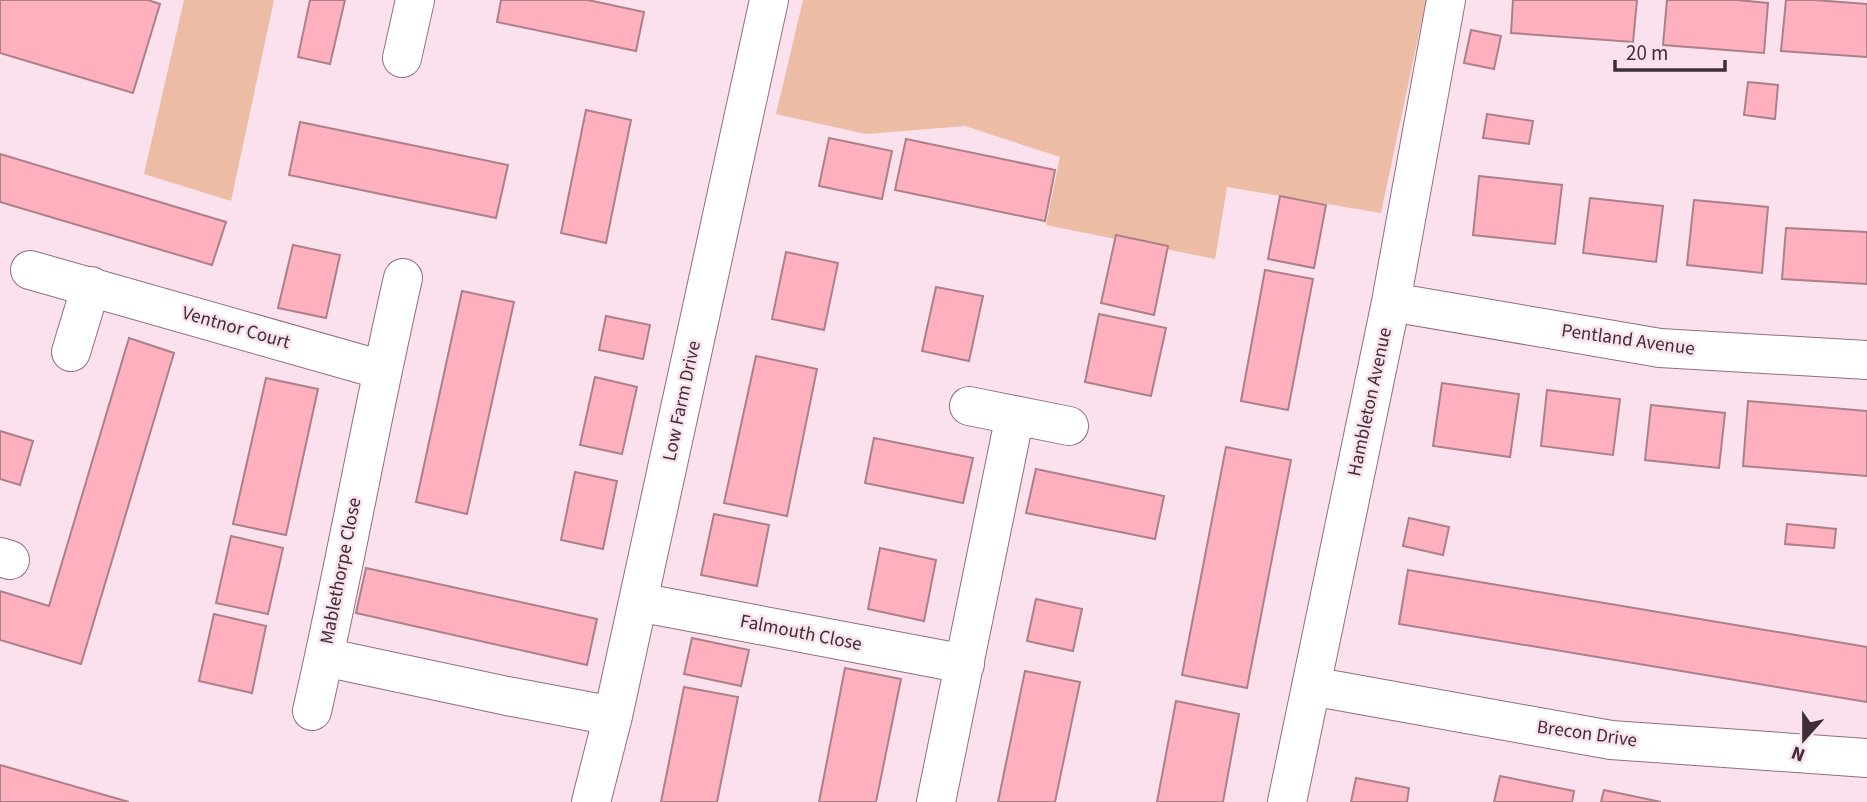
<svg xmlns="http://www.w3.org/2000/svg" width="1867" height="802" viewBox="0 0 1867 802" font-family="'Source Sans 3',sans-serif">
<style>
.green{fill:#edbca5}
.building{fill:#feb0bf;stroke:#ab8089;stroke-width:2}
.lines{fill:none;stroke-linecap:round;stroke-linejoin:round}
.minor-casing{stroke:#926d80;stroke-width:40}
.minor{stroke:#fff;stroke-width:38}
.labels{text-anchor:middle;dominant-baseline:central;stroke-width:5;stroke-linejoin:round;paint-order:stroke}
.street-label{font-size:19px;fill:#3e2e36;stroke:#fae1ed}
</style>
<rect width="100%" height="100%" fill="#fae1ed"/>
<path class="green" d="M 184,0 L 274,0 L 231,201 L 144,174 Z
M 803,0 L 1426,0 L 1381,213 L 1227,187 L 1215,259 L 1046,225 L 1060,157 L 965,126 L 866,134 L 776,114 Z"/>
<path class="building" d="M 0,0 L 148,0 L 160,4 L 133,93 L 0,53 Z
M 310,0 L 345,0 L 330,64 L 298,57 Z
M 501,0 L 588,0 L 644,12 L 636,51 L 497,22 Z
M 1513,0 L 1637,0 L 1633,42 L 1511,33 Z
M 1667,0 L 1737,0 L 1768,3 L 1764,53 L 1663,45 Z
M 1786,0 L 1814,0 L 1867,4 L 1867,57 L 1781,51 Z
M 1471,30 L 1501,36 L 1494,69 L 1464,63 Z
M 1748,82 L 1778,85 L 1775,119 L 1744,115 Z
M 586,110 L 631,120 L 606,243 L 561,233 Z
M 1487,114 L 1533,121 L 1529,144 L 1483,138 Z
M 300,122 L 508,165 L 496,218 L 289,175 Z
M 829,138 L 892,151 L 882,199 L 819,186 Z
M 906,139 L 1055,170 L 1045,221 L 895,190 Z
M 0,154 L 226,222 L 212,265 L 0,202 Z
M 1479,176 L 1562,185 L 1555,244 L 1473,235 Z
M 1280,196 L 1326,205 L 1314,268 L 1268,259 Z
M 1590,198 L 1663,206 L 1656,262 L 1583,253 Z
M 1694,200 L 1768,207 L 1762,273 L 1687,265 Z
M 1786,228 L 1867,232 L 1867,284 L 1782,279 Z
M 1116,235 L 1168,246 L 1154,315 L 1101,303 Z
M 293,245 L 340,255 L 326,318 L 278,308 Z
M 786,252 L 838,263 L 824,330 L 772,319 Z
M 1265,270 L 1313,279 L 1288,410 L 1241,401 Z
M 936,287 L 983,296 L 969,361 L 922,351 Z
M 462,291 L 514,302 L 467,514 L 416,502 Z
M 1099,314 L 1166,328 L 1151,396 L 1085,382 Z
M 606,316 L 650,325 L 643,359 L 599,350 Z
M 129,338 L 174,353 L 81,664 L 0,640 L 0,591 L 49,606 Z
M 756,356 L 817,369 L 787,516 L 724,503 Z
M 595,377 L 637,387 L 622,454 L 580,445 Z
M 266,378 L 318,389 L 286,535 L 233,524 Z
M 1442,383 L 1519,394 L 1510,457 L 1433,446 Z
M 1547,390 L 1620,399 L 1613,455 L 1541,446 Z
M 1748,401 L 1867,411 L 1867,476 L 1743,466 Z
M 1651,405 L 1725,413 L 1719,468 L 1645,460 Z
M 0,431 L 33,441 L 20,485 L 0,479 Z
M 874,438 L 973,458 L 963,503 L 865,483 Z
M 1226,447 L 1291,460 L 1247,688 L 1182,675 Z
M 1036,469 L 1164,496 L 1155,539 L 1026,513 Z
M 575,472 L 617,481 L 603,549 L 561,540 Z
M 714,514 L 769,525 L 757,586 L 701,575 Z
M 1409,518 L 1449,527 L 1443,555 L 1403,546 Z
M 1787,524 L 1836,529 L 1834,548 L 1785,544 Z
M 231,536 L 283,548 L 268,614 L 216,603 Z
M 880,548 L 936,560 L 924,621 L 868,609 Z
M 366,568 L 597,619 L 587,665 L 356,613 Z
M 1408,570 L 1867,647 L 1867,702 L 1399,624 Z
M 1036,599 L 1082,609 L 1073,651 L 1027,641 Z
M 214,614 L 266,626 L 252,693 L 199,681 Z
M 692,638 L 749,650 L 741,686 L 684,674 Z
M 845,668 L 901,679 L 876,802 L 819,802 Z
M 1025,671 L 1080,682 L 1055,802 L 998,802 Z
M 684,687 L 738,697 L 717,802 L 661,802 Z
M 1176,701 L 1239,714 L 1223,802 L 1157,802 Z
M 0,765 L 129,802 L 0,802 Z
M 1500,776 L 1574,791 L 1572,802 L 1494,802 Z
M 1356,778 L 1409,788 L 1407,802 L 1351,802 Z
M 1604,790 L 1661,802 L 1601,802 Z"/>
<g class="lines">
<defs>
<path id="minor" d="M 402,58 L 415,0
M 30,270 L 382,370
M 1391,302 L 1660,348 L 1867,360
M 71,352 L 91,286
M 969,406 L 1069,426
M 0,557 L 10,560
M 638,602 L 965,664
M 324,657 L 507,696 L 613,716
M 1311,686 L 1611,740 L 1867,758
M 312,711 C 345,567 370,422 403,278
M 591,802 L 613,716 L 769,0
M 936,802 L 1015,415
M 1287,802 L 1391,302 L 1446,0"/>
</defs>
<use href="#minor" class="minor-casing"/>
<use href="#minor" class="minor"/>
</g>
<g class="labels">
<g class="street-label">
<text transform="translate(236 328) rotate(16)">Ventnor Court</text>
<text transform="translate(1628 340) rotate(8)">Pentland Avenue</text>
<text transform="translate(682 401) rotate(-78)">Low Farm Drive</text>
<text transform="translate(1370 402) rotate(-78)">Hambleton Avenue</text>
<text transform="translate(341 571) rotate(-79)">Mablethorpe Close</text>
<text transform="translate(801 633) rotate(11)">Falmouth Close</text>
<text transform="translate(1587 734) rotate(8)">Brecon Drive</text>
</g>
</g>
<g transform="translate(1804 739) rotate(201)" stroke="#fae1ed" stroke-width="5" paint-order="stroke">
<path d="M0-5L12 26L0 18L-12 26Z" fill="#3e2e36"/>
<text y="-10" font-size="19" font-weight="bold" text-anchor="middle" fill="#3e2e36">N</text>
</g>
<path d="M1615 60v10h110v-10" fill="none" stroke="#3e2e36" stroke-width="3.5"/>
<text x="1626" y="60" font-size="21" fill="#3e2e36" stroke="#fae1ed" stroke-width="5" paint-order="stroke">20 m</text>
</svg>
